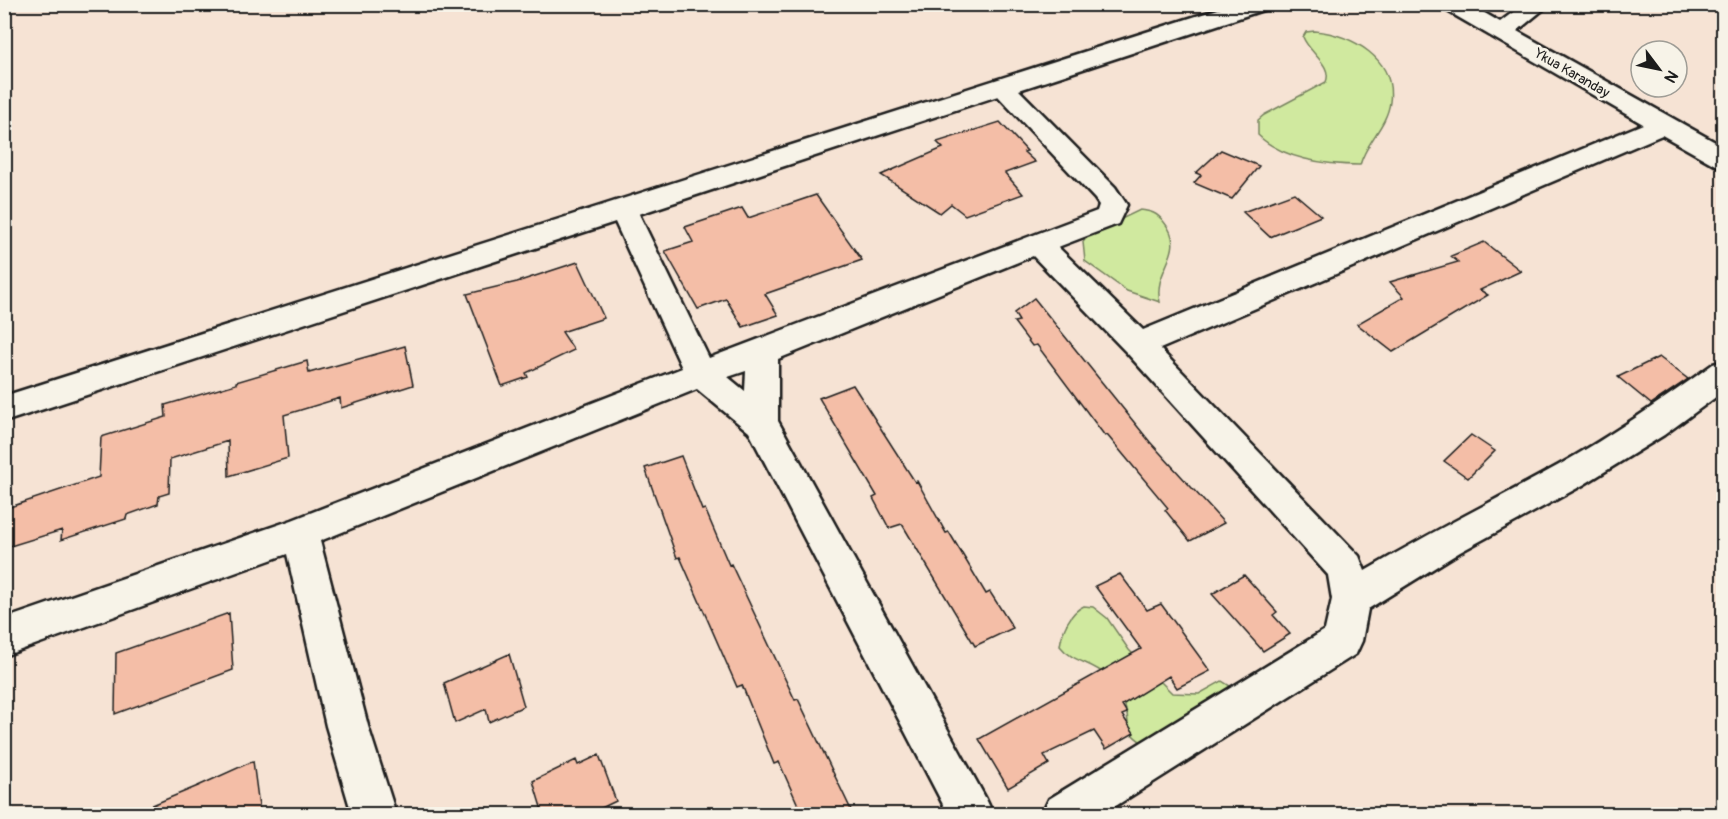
<svg xmlns="http://www.w3.org/2000/svg" width="1728" height="819" viewBox="0 0 1728 819" font-family="Pangolin,sans-serif">
<style>
.green{fill:#d0e99f;stroke:#76825e;stroke-width:1.5}
.building{fill:#f4bea7;stroke:#1c1c1c;stroke-width:1.5}
.lines{fill:none;stroke-linecap:round;stroke-linejoin:round}
.minor-casing{stroke:#1c1c1c;stroke-width:5}
.minor{fill:#f7f3e8;fill-rule:evenodd}
.labels{text-anchor:middle;dominant-baseline:central;stroke-width:5;stroke-linejoin:round;paint-order:stroke}
.far-street-label{font-size:14px;fill:#1c1c1c;stroke:#f7f3e8}
</style>
<rect width="100%" height="100%" fill="#f6e3d4"/>
<filter id="ink" filterUnits="userSpaceOnUse"><feTurbulence type="fractalNoise" baseFrequency=".0167" numOctaves="2"/><feDisplacementMap in="SourceGraphic" scale="12" xChannelSelector="R" yChannelSelector="G"/><feConvolveMatrix kernelMatrix="1 2 1 2 8 2 1 2 1" color-interpolation-filters="sRGB"/></filter>
<g filter="url(#ink)">
<path class="green" d="M 1315,31 C 1352,35 1396,58 1390,102 C 1387,126 1366,142 1360,165 C 1326,165 1282,159 1258,135 L 1258,120 L 1264,115 L 1326,82 C 1333,65 1309,53 1303,37 L 1306,32 Z
M 1140,210 C 1151,211 1157,213 1164,222 C 1189,252 1152,269 1160,302 L 1127,291 L 1085,261 L 1083,242 L 1090,234 Z
M 1084,606 L 1093,607 L 1107,618 L 1129,650 L 1172,693 L 1199,694 L 1222,681 L 1230,686 L 1236,695 L 1144,744 C 1122,729 1131,728 1126,709 C 1123,699 1114,683 1107,676 C 1092,662 1072,662 1060,646 C 1062,631 1070,612 1084,606 Z"/>
<path class="building" d="M 1000,122 L 1027,151 L 1024,152 L 1035,162 L 1005,173 L 1023,194 L 965,215 L 951,204 L 940,213 L 881,175 L 943,148 L 937,142 Z
M 1221,150 L 1259,166 L 1232,199 L 1194,183 L 1201,175 L 1196,173 Z
M 1294,193 L 1321,216 L 1270,237 L 1243,212 Z
M 816,195 L 862,260 L 765,294 L 778,315 L 743,327 L 726,299 L 698,309 L 665,251 L 693,242 L 685,227 L 742,208 L 748,218 Z
M 1484,242 L 1521,271 L 1480,290 L 1488,295 L 1393,352 L 1357,324 L 1404,297 L 1390,282 L 1458,262 L 1451,256 Z
M 578,262 L 604,318 L 562,332 L 574,350 L 526,373 L 528,377 L 502,386 L 467,294 L 517,282 Z
M 1034,298 L 1150,442 L 1224,523 L 1190,541 L 1165,510 L 1168,508 L 1107,435 L 1105,436 L 1037,345 L 1032,346 L 1014,322 L 1019,321 L 1014,313 Z
M 405,346 L 413,385 L 341,408 L 340,398 L 284,415 L 288,458 L 229,476 L 228,441 L 170,459 L 169,493 L 159,496 L 158,504 L 127,515 L 126,519 L 61,540 L 62,530 L 4,548 L 4,509 L 99,477 L 101,437 L 166,417 L 165,405 L 236,384 L 236,382 L 307,361 L 309,373 Z
M 1659,357 L 1688,379 L 1651,404 L 1618,377 Z
M 853,385 L 915,482 L 917,481 L 946,533 L 949,532 L 986,594 L 990,592 L 1013,628 L 975,646 L 902,524 L 889,528 L 873,498 L 877,496 L 819,398 Z
M 1471,435 L 1495,451 L 1468,478 L 1444,461 Z
M 681,456 L 702,510 L 705,509 L 729,565 L 731,564 L 795,700 L 798,699 L 853,814 L 802,814 L 779,762 L 774,764 L 742,685 L 737,687 L 680,557 L 677,558 L 645,468 Z
M 1120,574 L 1147,610 L 1161,604 L 1210,671 L 1177,688 L 1169,676 L 1122,705 L 1127,713 L 1122,715 L 1134,733 L 1106,749 L 1094,731 L 1044,755 L 1049,764 L 1008,788 L 979,739 L 1141,649 L 1095,586 Z
M 1244,575 L 1277,612 L 1273,615 L 1290,634 L 1263,651 L 1212,594 Z
M 229,613 L 233,670 L 115,714 L 116,653 Z
M 509,654 L 524,706 L 489,722 L 486,709 L 455,723 L 444,683 Z
M 599,755 L 616,801 L 589,814 L 543,814 L 533,781 L 576,760 L 578,765 Z
M 253,761 L 260,814 L 131,814 L 198,786 Z"/>
<g class="lines">
<defs>
<path id="minor" d="M 1234,4 L 1269,4 L 1266,9 L 1019,90 L 1115,187 L 1127,205 L 1118,224 L 1058,247 L 1143,330 L 1643,124 L 1444,9 L 1441,4 L 1469,4 L 1500,22 L 1524,4 L 1550,4 L 1517,31 L 1724,147 L 1724,167 L 1715,165 L 1662,135 L 1160,349 L 1359,556 L 1365,571 C 1429,533 1494,501 1559,465 C 1612,435 1663,400 1713,364 L 1724,361 L 1724,391 L 1664,435 L 1583,485 L 1460,552 L 1368,609 L 1362,641 L 1356,654 L 1103,814 L 1042,814 L 1049,799 L 1325,630 L 1332,599 L 1328,575 L 1127,353 L 1033,256 L 778,359 L 778,421 L 986,799 L 993,814 L 948,814 L 749,432 L 697,389 L 320,541 L 368,726 L 396,814 L 352,814 L 326,726 L 287,554 L 4,656 L 4,619 L 292,520 L 682,368 L 615,222 L 4,422 L 4,396 ZM 998,96 L 1095,199 L 1099,205 L 1097,211 L 709,358 L 639,214 ZM 746,371 L 745,391 L 728,377 Z"/>
</defs>
<use href="#minor" class="minor-casing"/>
<use href="#minor" class="minor"/>
</g>
</g>
<g class="labels">
<g class="far-street-label">
<text transform="translate(1572 73) rotate(30)">Ykua Karanday</text>
</g>
</g>
<rect width="1728" height="819" fill="none" stroke="#f7f3e8" stroke-width="24"/>
<rect x="12" y="12" width="1704" height="795" fill="none" stroke="#1c1c1c" stroke-width="2" filter="url(#ink)"/>
<g transform="translate(1659 69) rotate(122)"><circle r="28" fill="#f7f3e8" stroke="#9f9d96" stroke-width="1.5"/>
<path d="M0-4.5L10 22L0 15L-10 22Z" fill="#1c1c1c"/>
<text y="-9" font-size="16" font-weight="bold" text-anchor="middle" fill="#1c1c1c">N</text>
</g>
</svg>
